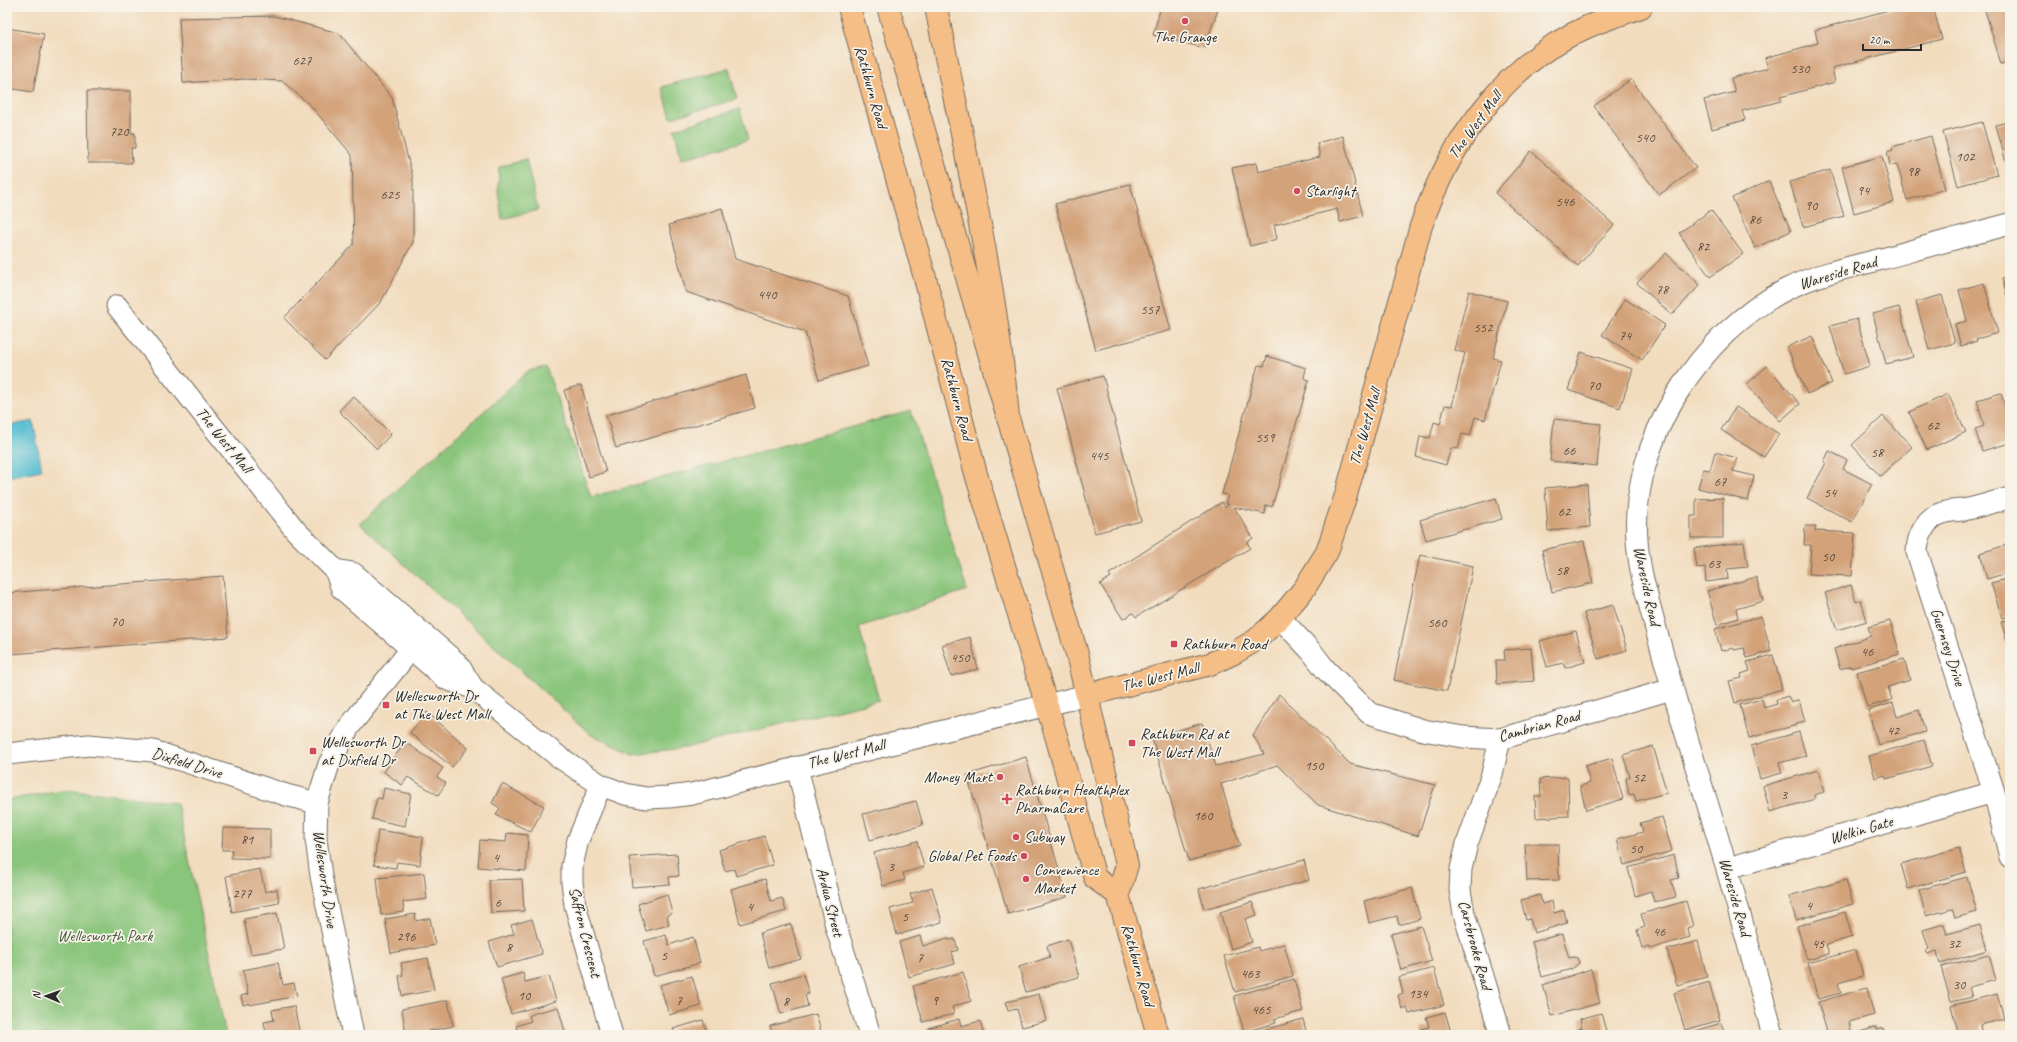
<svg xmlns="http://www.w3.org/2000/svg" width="2017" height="1042" viewBox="0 0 2017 1042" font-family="Caveat,sans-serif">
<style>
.green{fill:#8ac57b;stroke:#5a7853}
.water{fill:#55bdd2;stroke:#40747e}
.building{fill:#d3a279}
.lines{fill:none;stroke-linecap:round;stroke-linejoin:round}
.minor-casing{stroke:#71695e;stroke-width:23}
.major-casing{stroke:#71695e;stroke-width:24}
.highway-casing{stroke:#71695e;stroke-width:24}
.minor{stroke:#fff;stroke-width:21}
.major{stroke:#f6be87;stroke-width:22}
.highway{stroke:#f6be87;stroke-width:22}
.poi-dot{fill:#d1495b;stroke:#f7f3e8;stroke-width:1.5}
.labels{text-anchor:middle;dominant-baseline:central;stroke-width:3.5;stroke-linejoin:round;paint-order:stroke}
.number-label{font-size:14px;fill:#55493e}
.poi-label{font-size:16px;fill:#2b2b2b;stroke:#f7f3e8;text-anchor:start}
.street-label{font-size:16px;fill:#2b2b2b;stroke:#f7f3e8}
.park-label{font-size:16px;fill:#485943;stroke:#f7f3e8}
</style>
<rect width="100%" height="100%" fill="#f7f3e8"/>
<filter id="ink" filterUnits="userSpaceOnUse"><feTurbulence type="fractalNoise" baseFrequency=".025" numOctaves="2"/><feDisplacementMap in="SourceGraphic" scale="8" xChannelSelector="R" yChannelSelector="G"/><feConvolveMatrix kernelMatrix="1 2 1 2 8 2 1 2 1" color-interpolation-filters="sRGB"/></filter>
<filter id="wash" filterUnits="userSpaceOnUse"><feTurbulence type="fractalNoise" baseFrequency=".012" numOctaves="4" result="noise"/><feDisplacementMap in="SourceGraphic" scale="16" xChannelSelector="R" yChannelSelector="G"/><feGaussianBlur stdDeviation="0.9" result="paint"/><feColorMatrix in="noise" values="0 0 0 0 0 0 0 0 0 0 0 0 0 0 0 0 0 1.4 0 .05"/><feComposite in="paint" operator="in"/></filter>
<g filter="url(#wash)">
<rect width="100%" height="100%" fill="#f2dcbe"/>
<path class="green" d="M 729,68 L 737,99 L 671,118 L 662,87 Z
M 740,109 L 748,140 L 682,159 L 674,129 Z
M 526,159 L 538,210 L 502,219 L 498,191 L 499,167 Z
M 546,367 L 591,497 L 911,411 L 967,590 L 859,627 L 879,700 L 684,748 L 633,754 L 591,735 L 360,524 L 528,371 Z
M 67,789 L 177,803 L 226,1035 L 7,1035 L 7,800 Z"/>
<path class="water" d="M 33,421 L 42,470 L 7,477 L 7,426 Z"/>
<g id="blocks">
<path class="building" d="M 1161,7 L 1219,7 L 1204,48 L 1153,35 Z
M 1900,7 L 1933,7 L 1942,39 L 1832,68 L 1835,82 L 1780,97 L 1781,101 L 1742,111 L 1745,120 L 1712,129 L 1704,100 L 1735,92 L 1731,78 L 1768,68 L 1765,58 L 1818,43 L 1815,30 Z
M 1984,7 L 2010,7 L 2010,61 L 2001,64 Z
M 274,16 L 339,33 L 392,98 L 413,178 L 413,242 L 381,302 L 325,360 L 284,318 L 354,244 L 352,155 L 311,106 L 282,81 L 245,79 L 183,83 L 179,18 Z
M 7,28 L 44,34 L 33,92 L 7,88 Z
M 1631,79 L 1696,168 L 1659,195 L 1594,106 Z
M 87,91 L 131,91 L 131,133 L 135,133 L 135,148 L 131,148 L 132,163 L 88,163 Z
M 2010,121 L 2010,170 L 2008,170 L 1996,125 Z
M 1982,122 L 1997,175 L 1958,186 L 1943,132 Z
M 1343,136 L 1363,216 L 1340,222 L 1337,209 L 1274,225 L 1277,239 L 1250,246 L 1232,168 L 1256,163 L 1258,172 L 1320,157 L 1317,143 Z
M 1931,136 L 1945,189 L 1907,200 L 1897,164 L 1890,165 L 1887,152 L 1893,150 L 1892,147 Z
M 1531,151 L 1614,225 L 1578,266 L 1495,193 Z
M 1882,156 L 1894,202 L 1854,213 L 1842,167 Z
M 1830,170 L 1844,216 L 1803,227 L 1790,182 Z
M 1769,181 L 1791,231 L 1755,248 L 1732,198 Z
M 1130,184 L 1171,330 L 1096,350 L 1055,204 Z
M 722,208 L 735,259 L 848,296 L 868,366 L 819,380 L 805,332 L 686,292 L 669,225 Z
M 1711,210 L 1743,254 L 1710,277 L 1679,233 Z
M 1666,253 L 1700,285 L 1672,315 L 1637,283 Z
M 2010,276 L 2010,306 L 2002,278 Z
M 1984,283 L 1998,333 L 1976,339 L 1977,341 L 1961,346 L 1955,324 L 1967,321 L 1959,290 Z
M 1469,291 L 1507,301 L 1493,358 L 1501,360 L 1485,420 L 1475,417 L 1470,436 L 1462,434 L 1458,449 L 1451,448 L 1446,465 L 1416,457 L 1420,436 L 1430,438 L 1434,422 L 1440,424 L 1445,405 L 1452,406 L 1465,353 L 1454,350 Z
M 1942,295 L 1955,343 L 1929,350 L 1916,302 Z
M 1625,299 L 1665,325 L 1642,360 L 1602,335 Z
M 1899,307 L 1913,357 L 1886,364 L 1873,314 Z
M 1857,319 L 1870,366 L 1844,374 L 1830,326 Z
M 1812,336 L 1832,383 L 1807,394 L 1787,347 Z
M 1581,352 L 1633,369 L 1620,408 L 1568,390 Z
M 1267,356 L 1306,368 L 1304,378 L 1309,380 L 1272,507 L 1266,505 L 1265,514 L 1234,507 L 1253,538 L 1247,542 L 1250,548 L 1136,617 L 1133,613 L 1123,619 L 1100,584 L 1111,577 L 1109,574 L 1222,502 L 1225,508 L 1229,504 L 1225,504 L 1228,495 L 1222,494 L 1258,365 L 1264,366 Z
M 1767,366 L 1800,404 L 1780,421 L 1747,384 Z
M 746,375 L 755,408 L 616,448 L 606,415 Z
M 1103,376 L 1141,521 L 1095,533 L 1057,388 Z
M 581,385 L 606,472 L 589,477 L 564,390 Z
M 2001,393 L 2010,425 L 2010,443 L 1982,451 L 1975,429 L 1984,426 L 1977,400 Z
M 1948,394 L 1966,432 L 1927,450 L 1909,412 Z
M 353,396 L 391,434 L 377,449 L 339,411 Z
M 1736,407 L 1779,434 L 1764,457 L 1721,430 Z
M 1883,416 L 1912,447 L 1880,476 L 1852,445 Z
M 1554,419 L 1601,424 L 1597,466 L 1550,461 Z
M 1829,451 L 1847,460 L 1843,469 L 1872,484 L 1852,522 L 1807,498 L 1826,463 L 1824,462 Z
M 1715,452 L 1737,458 L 1733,471 L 1754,476 L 1748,501 L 1698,488 L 1703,469 L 1710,470 Z
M 1587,484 L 1590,527 L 1548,531 L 1545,488 Z
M 1496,498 L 1502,519 L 1426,540 L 1420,520 Z
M 1723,498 L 1723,538 L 1691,538 L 1691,516 L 1696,516 L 1696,499 Z
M 1805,526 L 1816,526 L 1815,531 L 1855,533 L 1852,576 L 1809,574 L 1811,545 L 1804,545 Z
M 1584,541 L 1593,583 L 1552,592 L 1542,550 Z
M 1744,542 L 1748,567 L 1727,569 L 1728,579 L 1706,582 L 1705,567 L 1697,568 L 1694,548 Z
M 2010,544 L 2010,572 L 1987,579 L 1980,553 Z
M 1420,555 L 1473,566 L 1447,691 L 1394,680 Z
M 223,576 L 228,637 L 11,654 L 7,593 Z
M 1756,577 L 1763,601 L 1736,609 L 1738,618 L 1717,625 L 1707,591 Z
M 2010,578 L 2010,616 L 2002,618 L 1991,583 Z
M 1851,585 L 1856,602 L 1861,600 L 1867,621 L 1837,630 L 1825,593 Z
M 1613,605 L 1627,650 L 1598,659 L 1584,613 Z
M 1761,616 L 1771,651 L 1747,658 L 1744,648 L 1734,650 L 1733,648 L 1721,651 L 1715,629 Z
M 2010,620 L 2010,645 L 2008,645 L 2001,622 Z
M 1890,621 L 1900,654 L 1851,668 L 1851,666 L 1840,669 L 1834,649 L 1871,636 L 1868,627 Z
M 1576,631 L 1585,662 L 1565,668 L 1563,663 L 1547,667 L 1540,641 Z
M 970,637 L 978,669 L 951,676 L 942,645 Z
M 1531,648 L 1534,681 L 1497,684 L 1496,660 L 1505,660 L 1504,650 Z
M 1773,655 L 1782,689 L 1735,703 L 1729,681 L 1742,678 L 1741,674 L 1750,671 L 1747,662 Z
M 1904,659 L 1910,680 L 1888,687 L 1892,700 L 1867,707 L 1857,672 Z
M 1279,694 L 1350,764 L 1435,785 L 1418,836 L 1318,805 L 1277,765 L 1221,784 L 1240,846 L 1189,861 L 1152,738 L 1202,723 L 1216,766 L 1264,754 L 1253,735 Z
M 1788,696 L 1791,703 L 1799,700 L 1805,721 L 1797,723 L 1797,725 L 1749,738 L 1740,705 L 1762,699 L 1764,708 L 1777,704 L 1776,700 Z
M 1893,703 L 1897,717 L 1919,710 L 1925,732 L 1878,745 L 1868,710 Z
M 427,712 L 468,748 L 452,767 L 410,733 Z
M 1799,732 L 1806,756 L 1779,763 L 1782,773 L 1760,779 L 1751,746 Z
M 1924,740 L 1932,766 L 1886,779 L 1885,775 L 1875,778 L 1869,756 Z
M 405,742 L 443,768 L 437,777 L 446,783 L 438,795 L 408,777 L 402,785 L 384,772 Z
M 1653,746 L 1667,793 L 1636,801 L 1634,794 L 1629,795 L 1626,778 L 1630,777 L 1623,755 Z
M 1026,757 L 1067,897 L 1008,914 L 967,775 Z
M 1612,758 L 1623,799 L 1586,810 L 1580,786 L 1590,783 L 1585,766 Z
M 1818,770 L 1824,792 L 1814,795 L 1815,799 L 1770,812 L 1763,786 Z
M 1568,777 L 1569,816 L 1536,818 L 1535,796 L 1541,796 L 1540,779 Z
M 502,784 L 544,806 L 531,832 L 496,815 L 500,808 L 492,803 Z
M 384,788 L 411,794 L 405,826 L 372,819 L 377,798 L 382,799 Z
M 916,801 L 923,825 L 870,840 L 863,814 Z
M 1662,817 L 1672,851 L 1624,865 L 1617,839 L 1643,832 L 1640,823 Z
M 223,828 L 270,829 L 270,859 L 231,858 L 232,850 L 222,850 Z
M 378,830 L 423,837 L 420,865 L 397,862 L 396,868 L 374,865 Z
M 507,833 L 528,835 L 526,871 L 478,867 L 480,840 L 506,842 Z
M 764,836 L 773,865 L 736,876 L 734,869 L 725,871 L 719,850 Z
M 917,841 L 924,867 L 903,873 L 905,880 L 883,886 L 874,853 Z
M 1525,844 L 1558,844 L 1559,880 L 1527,881 Z
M 1959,848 L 1966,872 L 1908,889 L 1901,864 Z
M 677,854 L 679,876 L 669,877 L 670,884 L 632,887 L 629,857 Z
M 1674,855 L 1679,878 L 1671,880 L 1676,897 L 1654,902 L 1651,891 L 1635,896 L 1628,868 Z
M 1304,860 L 1309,880 L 1204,909 L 1199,889 Z
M 260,869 L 265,892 L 277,889 L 279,903 L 232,912 L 226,876 Z
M 424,873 L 427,899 L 403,902 L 404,912 L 381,915 L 377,878 Z
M 1967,877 L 1977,912 L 1955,918 L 1952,909 L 1926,916 L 1919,890 Z
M 522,879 L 524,911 L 491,913 L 489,880 Z
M 765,879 L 771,901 L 782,898 L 786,911 L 740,924 L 731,889 Z
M 1846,880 L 1853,904 L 1796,920 L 1789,896 Z
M 932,887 L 942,922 L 897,935 L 890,909 L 913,903 L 910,894 Z
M 1412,888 L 1420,919 L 1399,925 L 1397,916 L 1369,923 L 1364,901 Z
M 667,894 L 672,913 L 667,915 L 669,925 L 646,931 L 638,904 Z
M 1540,895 L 1542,904 L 1552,901 L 1554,913 L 1564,910 L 1567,923 L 1534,933 L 1530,919 L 1526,920 L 1521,900 Z
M 1686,901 L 1693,926 L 1687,928 L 1690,937 L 1650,949 L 1649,946 L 1642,948 L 1637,930 L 1645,927 L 1641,914 Z
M 1252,902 L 1257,915 L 1245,919 L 1252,942 L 1231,949 L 1220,912 Z
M 1845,912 L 1852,937 L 1826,945 L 1829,954 L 1807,960 L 1797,926 Z
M 277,913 L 284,949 L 251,954 L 244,919 Z
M 415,914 L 416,921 L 430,918 L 435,945 L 391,953 L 385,919 Z
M 532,919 L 542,954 L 497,967 L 489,942 L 514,934 L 511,925 Z
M 791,924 L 801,959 L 769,968 L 760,933 Z
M 1944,924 L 1947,934 L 1980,925 L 1987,950 L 1940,964 L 1937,951 L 1927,954 L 1926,950 L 1929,949 L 1923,930 Z
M 1421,926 L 1432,961 L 1401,970 L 1391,934 Z
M 1562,934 L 1569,958 L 1574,957 L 1577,958 L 1579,963 L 1572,969 L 1542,977 L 1532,942 Z
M 666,935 L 669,945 L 693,937 L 700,963 L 654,976 L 644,941 Z
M 920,936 L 923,946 L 948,938 L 948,940 L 955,939 L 958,950 L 952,952 L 955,964 L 909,977 L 899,942 Z
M 1068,939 L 1079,977 L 1026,992 L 1019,967 L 1050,957 L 1047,946 Z
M 1698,941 L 1707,977 L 1677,985 L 1667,950 Z
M 1284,944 L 1293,976 L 1235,992 L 1224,956 L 1258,947 L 1259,951 Z
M 1856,950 L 1863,976 L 1838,983 L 1841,993 L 1818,999 L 1808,963 Z
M 1989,955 L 1996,980 L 1969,987 L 1972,997 L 1951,1002 L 1941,967 Z
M 428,958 L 434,990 L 402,996 L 399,976 L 403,975 L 401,963 Z
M 278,963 L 283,985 L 294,983 L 297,996 L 250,1005 L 250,1003 L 243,1005 L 241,996 L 248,994 L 243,970 Z
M 1434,968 L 1444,1005 L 1409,1014 L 1407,1007 L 1402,1009 L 1398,995 L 1403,993 L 1399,977 Z
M 1591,969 L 1600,1003 L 1552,1016 L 1543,985 Z
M 963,972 L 971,1001 L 952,1007 L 954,1014 L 923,1022 L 913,986 Z
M 523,973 L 525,982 L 549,976 L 556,1001 L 511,1014 L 501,979 Z
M 803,974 L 809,994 L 805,995 L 808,1006 L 781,1014 L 772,983 Z
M 692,976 L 701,1006 L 669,1015 L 660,985 Z
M 1294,979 L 1303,1011 L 1274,1019 L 1276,1023 L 1244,1032 L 1234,996 Z
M 1709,982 L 1720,1020 L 1685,1030 L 1674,993 Z
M 1867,988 L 1874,1015 L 1849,1022 L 1851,1031 L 1838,1035 L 1828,1035 L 1818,1002 Z
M 1039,994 L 1046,1021 L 1022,1027 L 1017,1009 L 1008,1011 L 1006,1002 Z
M 1997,994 L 2004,1019 L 1980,1025 L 1982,1035 L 1959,1035 L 1951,1006 Z
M 448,1000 L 453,1026 L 429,1031 L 430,1035 L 406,1035 L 402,1009 Z
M 294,1006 L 300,1035 L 257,1035 L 266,1033 L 264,1022 L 274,1020 L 272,1010 Z
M 558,1007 L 566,1035 L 519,1035 L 516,1026 L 531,1021 L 529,1016 L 535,1013 Z
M 1445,1012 L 1451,1032 L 1447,1033 L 1447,1035 L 1421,1035 L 1420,1029 L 1429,1027 L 1426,1017 Z
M 1601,1013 L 1607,1035 L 1561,1035 L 1582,1028 L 1580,1019 Z
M 816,1014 L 822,1035 L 773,1035 L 770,1026 Z
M 959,1019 L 961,1026 L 980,1021 L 984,1035 L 930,1035 L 928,1028 Z
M 1303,1019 L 1307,1035 L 1246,1035 Z
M 703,1020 L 708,1035 L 675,1035 L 673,1029 Z
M 1721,1023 L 1725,1035 L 1682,1035 Z
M 1876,1027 L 1877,1030 L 1883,1028 L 1885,1035 L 1850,1035 Z"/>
</g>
</g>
<g filter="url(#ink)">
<use href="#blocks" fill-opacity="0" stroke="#71695e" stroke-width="1"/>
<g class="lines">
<defs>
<path id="minor" d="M 117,306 L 296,531 L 335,570 L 342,589 L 446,679 L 473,688 L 559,757 L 601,785 L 625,794 L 646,798 L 669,797 L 692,794 L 1087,695
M 2010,498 C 1996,501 1982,506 1968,509 C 1960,511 1950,510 1943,513 C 1926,518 1917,536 1917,552 L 1994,792 L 2010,857
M 335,570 L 353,573 L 458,664 L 473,688
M 1280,618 L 1312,652 L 1325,669 L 1369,713 L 1423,730 L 1463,737 L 1500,739 L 1672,689
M 1500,739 L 1492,774 L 1467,844 L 1461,869 L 1460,890 L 1464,914 L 1501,1035
M 7,754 L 89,745 L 153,751 L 286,795 L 317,803
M 797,767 L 837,930 L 870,1035
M 601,785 L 578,840 L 572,866 L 572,882 L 575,905 L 612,1035
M 1728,868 L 1994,792
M 353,1035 L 321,876 L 316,839 L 317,803 L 329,764 L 349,727 L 423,634
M 1773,1035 C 1751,955 1730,875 1705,796 C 1688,742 1672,688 1657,633 C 1649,602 1639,572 1637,540 C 1630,441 1700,333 1787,289 C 1817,274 1850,267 1882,259 C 1925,247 1967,235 2010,224"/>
<path id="major" d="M 849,7 L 925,278 L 976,474 L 1057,739 L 1095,878 L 1118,895
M 888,7 L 1077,654 L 1127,865 L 1118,895 L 1158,1035
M 1087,695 L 1210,664 L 1234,653 L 1256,640 L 1280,618 L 1304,589 L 1327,552 L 1346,495 L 1421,226 C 1449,143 1504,64 1587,27 C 1604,19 1623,14 1641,7"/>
<path id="highway" d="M 936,7 C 963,144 996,279 1008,418"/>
</defs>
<use href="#minor" class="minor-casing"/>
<use href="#major" class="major-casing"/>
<use href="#highway" class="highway-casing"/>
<use href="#minor" class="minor"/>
<use href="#major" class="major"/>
<use href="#highway" class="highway"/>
</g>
</g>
<g class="poi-dot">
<circle cx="1185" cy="21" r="4"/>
<circle cx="1297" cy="191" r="4"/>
<rect x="1170" y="640" width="8" height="8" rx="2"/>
<rect x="382" y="701" width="8" height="8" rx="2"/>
<rect x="1128" y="739" width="8" height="8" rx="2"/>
<rect x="309" y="747" width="8" height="8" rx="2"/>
<circle cx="1000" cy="777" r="4"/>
<path d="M1005 793h4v4h4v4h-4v4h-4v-4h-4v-4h4z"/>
<circle cx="1016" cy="837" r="4"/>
<circle cx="1024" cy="856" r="4"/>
<circle cx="1026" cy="879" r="4"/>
</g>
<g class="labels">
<g class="number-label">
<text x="302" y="60">627</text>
<text x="1800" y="68">530</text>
<text x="119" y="131">720</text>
<text x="1645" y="137">540</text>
<text x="1965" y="156">102</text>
<text x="1913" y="171">98</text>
<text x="1863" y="190">94</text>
<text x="390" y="194">625</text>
<text x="1565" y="201">546</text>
<text x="1811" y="205">90</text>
<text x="1755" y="219">86</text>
<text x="1703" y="246">82</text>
<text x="1662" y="289">78</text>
<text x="767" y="294">440</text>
<text x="1150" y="309">557</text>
<text x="1483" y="327">552</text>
<text x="1625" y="335">74</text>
<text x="1594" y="385">70</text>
<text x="1933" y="425">62</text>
<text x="1265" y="437">559</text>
<text x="1569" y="450">66</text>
<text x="1877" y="452">58</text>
<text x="1099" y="455">445</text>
<text x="1720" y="481">67</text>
<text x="1830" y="492">54</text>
<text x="1564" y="511">62</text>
<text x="1828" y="556">50</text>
<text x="1714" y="563">63</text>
<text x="1562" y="570">58</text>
<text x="117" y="621">70</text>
<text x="1437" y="622">560</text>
<text x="1867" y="651">46</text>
<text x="960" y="657">450</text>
<text x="1893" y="730">42</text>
<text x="1314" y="765">150</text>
<text x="1639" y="777">52</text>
<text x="1784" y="794">3</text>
<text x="1203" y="815">160</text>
<text x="247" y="839">81</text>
<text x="1636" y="848">50</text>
<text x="496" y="857">4</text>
<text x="891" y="866">3</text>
<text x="242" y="893">277</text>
<text x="498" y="902">6</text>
<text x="1809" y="905">4</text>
<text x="750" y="906">4</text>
<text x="905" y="916">5</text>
<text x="1659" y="931">46</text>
<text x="406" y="936">296</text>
<text x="1818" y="943">45</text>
<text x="1954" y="943">32</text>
<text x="509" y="947">8</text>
<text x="664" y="955">5</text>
<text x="920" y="957">7</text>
<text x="1250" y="973">463</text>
<text x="1959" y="984">30</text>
<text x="1418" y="993">134</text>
<text x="524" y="995">10</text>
<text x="679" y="1000">7</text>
<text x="935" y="1000">9</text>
<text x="786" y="1001">8</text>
<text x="1261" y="1009">465</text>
</g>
<g class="poi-label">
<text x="1185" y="37" text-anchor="middle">The Grange</text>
<text x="1305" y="191">Starlight</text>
<text x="1182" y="644">Rathburn Road</text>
<text x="394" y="696">Wellesworth Dr<tspan x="394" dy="18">at The West Mall</tspan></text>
<text x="1140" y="734">Rathburn Rd at<tspan x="1140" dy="18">The West Mall</tspan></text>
<text x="321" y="742">Wellesworth Dr<tspan x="321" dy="18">at Dixfield Dr</tspan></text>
<text x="992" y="777" text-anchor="end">Money Mart</text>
<text x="1015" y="790">Rathburn Healthplex<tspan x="1015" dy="18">PharmaCare</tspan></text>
<text x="1024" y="837">Subway</text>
<text x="1016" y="856" text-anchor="end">Global Pet Foods</text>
<text x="1034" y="870">Convenience<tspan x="1034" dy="18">Market</tspan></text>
</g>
<g class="street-label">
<text transform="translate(871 87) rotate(74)">Rathburn Road</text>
<text transform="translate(1475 125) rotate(-54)">The West Mall</text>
<text transform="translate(1838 273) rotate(-17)">Wareside Road</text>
<text transform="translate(957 399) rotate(75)">Rathburn Road</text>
<text transform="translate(1365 427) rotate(-74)">The West Mall</text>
<text transform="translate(224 440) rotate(51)">The West Mall</text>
<text transform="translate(1647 586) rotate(78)">Wareside Road</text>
<text transform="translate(1948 647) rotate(72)">Guernsey Drive</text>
<text transform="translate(1160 677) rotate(-14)">The West Mall</text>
<text transform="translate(1539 726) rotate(-15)">Cambrian Road</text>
<text transform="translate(846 754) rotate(-14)">The West Mall</text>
<text transform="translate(187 763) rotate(17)">Dixfield Drive</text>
<text transform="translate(1861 830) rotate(-16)">Welkin Gate</text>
<text transform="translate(325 879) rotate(82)">Wellesworth Drive</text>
<text transform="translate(1735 897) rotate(74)">Wareside Road</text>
<text transform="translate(830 902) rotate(76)">Ardua Street</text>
<text transform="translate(585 932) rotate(76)">Saffron Crescent</text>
<text transform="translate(1475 945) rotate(75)">Carsbrooke Road</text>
<text transform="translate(1138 965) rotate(74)">Rathburn Road</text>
</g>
<g class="park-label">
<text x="105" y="936">Wellesworth Park</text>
</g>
</g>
<rect width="2017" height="1042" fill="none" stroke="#f7f3e8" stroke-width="24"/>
<g transform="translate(46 996) rotate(272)" stroke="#f7f3e8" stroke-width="3" paint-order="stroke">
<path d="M0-3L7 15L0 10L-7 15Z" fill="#2b2b2b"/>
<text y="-6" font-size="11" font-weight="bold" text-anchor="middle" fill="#2b2b2b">N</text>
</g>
<path d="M1863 44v6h58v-6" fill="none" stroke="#2b2b2b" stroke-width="2"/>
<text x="1869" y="44" font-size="12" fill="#2b2b2b" stroke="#f7f3e8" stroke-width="3" paint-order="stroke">20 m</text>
</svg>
